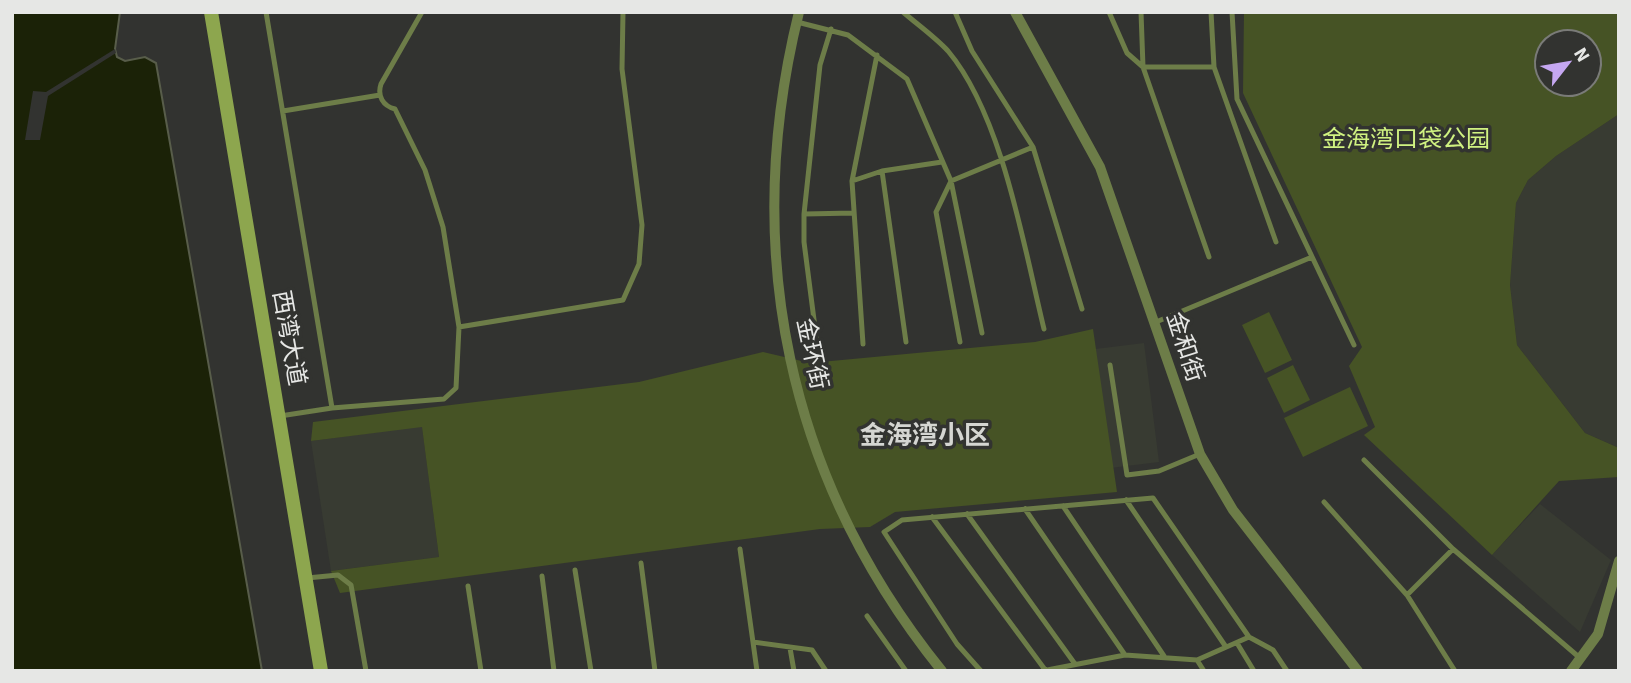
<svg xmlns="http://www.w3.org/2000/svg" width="1631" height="683" viewBox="0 0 1631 683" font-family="'Source Sans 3','Noto Sans SC',sans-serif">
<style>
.built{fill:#383b32}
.green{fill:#465325;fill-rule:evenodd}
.water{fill:#1b2207;stroke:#585d4a;stroke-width:2}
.pier{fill:#323330}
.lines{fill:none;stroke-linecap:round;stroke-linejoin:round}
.service{stroke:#6d7d48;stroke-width:5}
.minor{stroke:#6d7d48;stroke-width:10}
.secondary{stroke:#8da64e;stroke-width:14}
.labels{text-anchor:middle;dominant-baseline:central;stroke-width:7;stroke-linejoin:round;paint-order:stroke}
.park-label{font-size:24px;fill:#d0f281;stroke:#323330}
.street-label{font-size:24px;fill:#e6e7e5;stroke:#323330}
.neighbourhood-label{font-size:26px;font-weight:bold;fill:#d5d6d2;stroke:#323330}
</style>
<rect width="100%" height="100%" fill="#323330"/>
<path class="built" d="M 1619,114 L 1619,448 L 1585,433 L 1517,345 L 1510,285 L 1516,203 L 1528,180 L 1556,156 Z
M 1144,343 L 1159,462 L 1094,470 L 1079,351 Z
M 422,426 L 439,557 L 331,571 L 311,441 Z
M 1540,504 L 1611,560 L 1580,632 L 1492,555 Z"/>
<path class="green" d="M 1244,12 L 1619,12 L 1619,114 L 1556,156 L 1528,180 L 1516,203 L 1510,285 L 1517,345 L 1585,433 L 1619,448 L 1619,477 L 1559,481 L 1492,555 L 1364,435 L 1375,427 L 1349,366 L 1362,347 L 1243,93 ZM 1547,42 L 1589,42 L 1589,84 L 1547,84 Z
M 1269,312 L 1292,360 L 1265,373 L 1242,325 Z
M 1093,329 L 1117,492 L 895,512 L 870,527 L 820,529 L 340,593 L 331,571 L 439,557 L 422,427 L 311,441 L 313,422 L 639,382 L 763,352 L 810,363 L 1035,342 Z
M 1293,365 L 1310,400 L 1284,413 L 1267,378 Z
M 1350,387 L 1368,426 L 1303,457 L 1284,418 Z"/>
<path class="water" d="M 12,12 L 120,12 L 115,49 L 117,57 L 125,61 L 145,57 L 156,63 L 262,671 L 12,671 Z"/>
<path class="pier" d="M 115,49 L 116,53 L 48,96 L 40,140 L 25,140 L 33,91 L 46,92 Z"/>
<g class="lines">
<path class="service" d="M 266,12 L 332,408
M 903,12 C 918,25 935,37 948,51 C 1002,115 1024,247 1044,329
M 955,12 L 972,51 L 1033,147 L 1082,309
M 1109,12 L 1127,53 L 1143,67 L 1214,67
M 1141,12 L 1143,67 L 1209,257
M 1211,12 L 1214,67 L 1276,242
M 1232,12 L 1237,99 L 1354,345
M 797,22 L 848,35 L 907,79 L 951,181 L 982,333
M 283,111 L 380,95
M 882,171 L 906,342
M 852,181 L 882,171 L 942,162
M 804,214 L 854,213
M 1156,322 L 1312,257
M 459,327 L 623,300 L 639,264 L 642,225 L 622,69 L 623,12
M 960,342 L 936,212 L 951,181 L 1033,147
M 817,343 L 804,242 L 804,214 L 820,65 L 831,29
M 863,344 L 852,181 L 877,55
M 1110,365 L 1127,475 L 1159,471 L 1200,454
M 280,416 L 332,408 L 444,399 L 456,388 L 459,327 L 443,227 L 425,170 L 395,109 C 383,106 377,96 381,84 L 422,12
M 1364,460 L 1453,549 L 1580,658
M 1126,500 L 1226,647
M 1324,502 L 1407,595 L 1455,671
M 1063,506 L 1164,656
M 1025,509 L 1125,655
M 967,514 L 1075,664
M 932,517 L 1046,671
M 740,549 L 757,671
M 641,563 L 655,671
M 575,570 L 591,671
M 542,576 L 554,671
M 307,578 L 338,575 L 351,585 L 366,671
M 468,586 L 481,671
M 1407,595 L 1453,549
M 867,616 L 906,671
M 753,642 L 812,650 L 826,671
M 1237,643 L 1254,671
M 790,648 L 794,671
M 1197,660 L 1204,671
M 981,671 L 957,644 L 884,532 L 902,520 L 1153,498 L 1249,637
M 1042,671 L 1125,655 L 1197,660 L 1249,637 L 1273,650 L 1287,671"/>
<path class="minor" d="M 799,12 C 740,250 787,479 942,671
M 1015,12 L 1100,167 L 1200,454 L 1233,510 L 1358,671
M 1571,671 L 1598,634 L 1619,561"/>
<path class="secondary" d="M 211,12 L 321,671"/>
</g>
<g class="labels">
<g class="park-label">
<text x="1406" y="139">金海湾口袋公园</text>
</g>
<g class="street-label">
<text transform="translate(289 338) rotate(80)">西湾大道</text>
<text transform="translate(1185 347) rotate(72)">金和街</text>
<text transform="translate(812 354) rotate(78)">金环街</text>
</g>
<g class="neighbourhood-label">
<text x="925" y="435">金海湾小区</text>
</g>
</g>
<rect width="1631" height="683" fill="none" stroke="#e6e7e5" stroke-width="28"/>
<g transform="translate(1568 63) rotate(59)"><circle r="33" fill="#323330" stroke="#7a7b78" stroke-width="2"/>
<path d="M0-5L12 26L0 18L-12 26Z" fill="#c5a7f1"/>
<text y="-10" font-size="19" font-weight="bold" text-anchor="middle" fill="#e6e7e5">N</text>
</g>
</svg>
